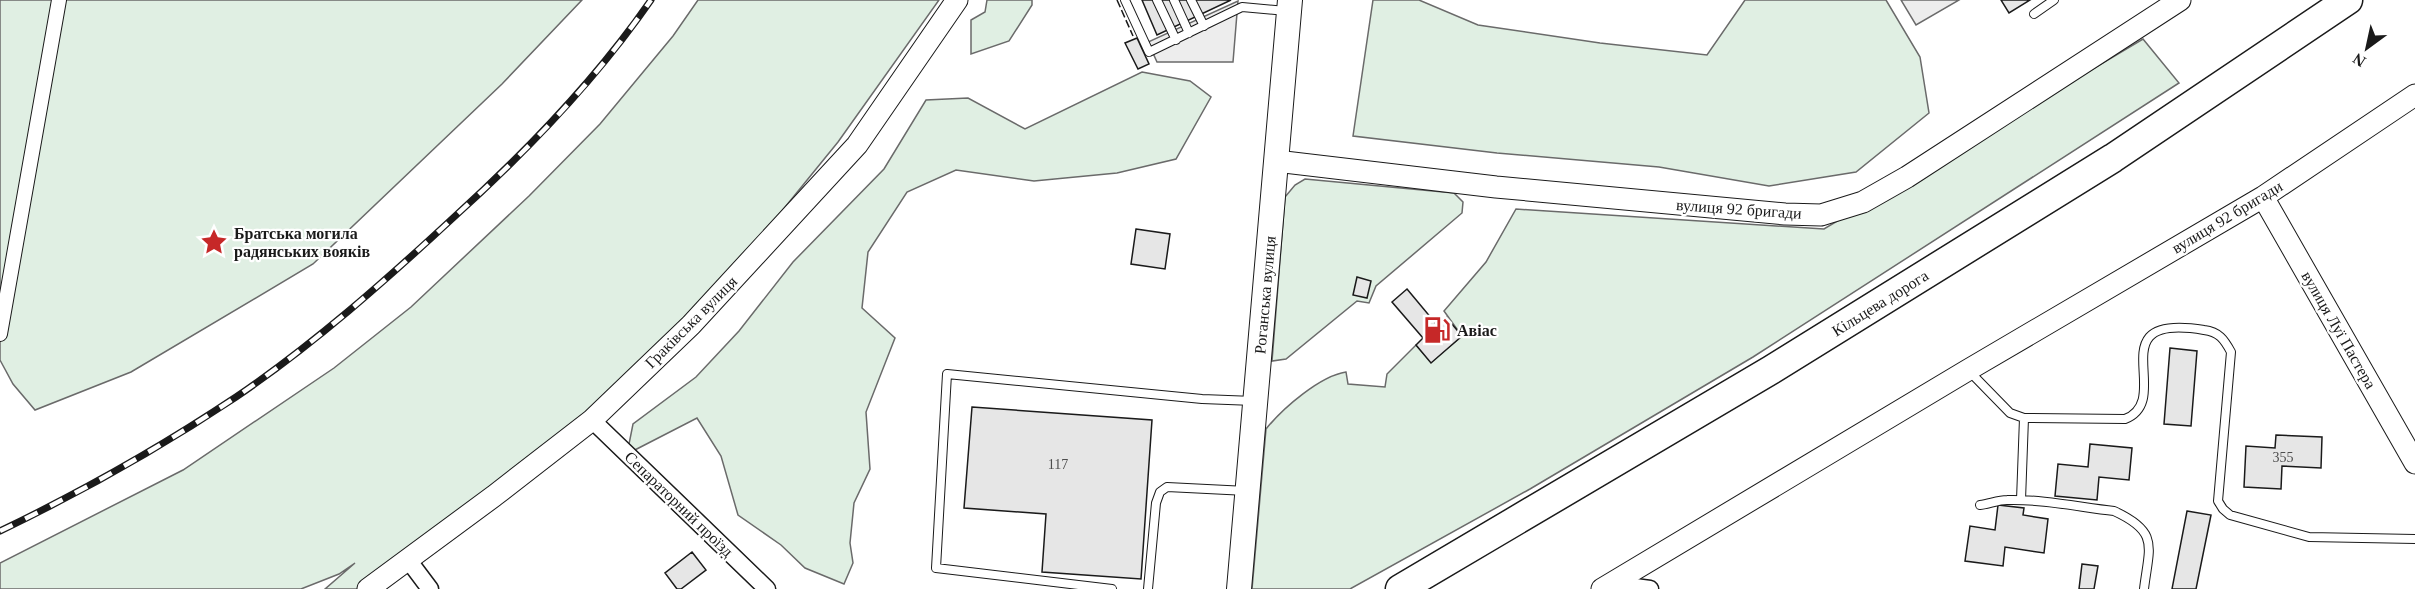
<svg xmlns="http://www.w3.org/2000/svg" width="2415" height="589" viewBox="0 0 2415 589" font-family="Georgia,serif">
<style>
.green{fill:#e0efe3;stroke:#6a6a6a;stroke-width:1.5}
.parking{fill:#ededed;stroke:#6a6a6a;stroke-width:1.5}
.building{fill:#e6e6e6;stroke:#1a1a1a;stroke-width:1.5}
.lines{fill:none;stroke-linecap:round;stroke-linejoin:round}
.service-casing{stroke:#1a1a1a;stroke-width:10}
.pedestrian-casing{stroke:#1a1a1a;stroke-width:16}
.minor-casing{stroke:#1a1a1a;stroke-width:19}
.tertiary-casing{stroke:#1a1a1a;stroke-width:23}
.secondary-casing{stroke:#1a1a1a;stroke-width:26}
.trunk-casing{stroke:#1a1a1a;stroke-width:31}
.service{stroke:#fff;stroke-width:8}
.pedestrian{stroke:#fff;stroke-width:14}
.minor{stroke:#fff;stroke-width:16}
.tertiary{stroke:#fff;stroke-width:21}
.secondary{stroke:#fff;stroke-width:24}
.trunk{stroke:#fff;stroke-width:28}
.rail-casing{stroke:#1a1a1a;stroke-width:7}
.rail{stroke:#fff;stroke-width:4.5;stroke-dasharray:14;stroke-linecap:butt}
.fence{stroke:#1a1a1a;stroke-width:1.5;stroke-dasharray:8 3;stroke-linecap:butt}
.labels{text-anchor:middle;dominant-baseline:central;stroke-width:4.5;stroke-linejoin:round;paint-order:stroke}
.number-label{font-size:14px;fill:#4d4d4d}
.street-label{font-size:16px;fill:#1a1a1a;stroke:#fff}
.poi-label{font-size:16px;font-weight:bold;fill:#1a1a1a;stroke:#fff;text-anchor:start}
</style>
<rect width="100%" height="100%" fill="#fff"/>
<path class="green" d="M 0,0 L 582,0 L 502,84 L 313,264 L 131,372 L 35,410 L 13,384 L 0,360 Z
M 698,0 L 939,0 L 838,142 L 760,238 L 662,342 L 567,431 L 359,589 L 325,589 L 355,563 L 339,574 L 301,589 L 0,589 L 0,563 L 183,470 L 334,368 L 411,307 L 529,196 L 600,124 L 673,36 Z
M 987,0 L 1032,0 L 1032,5 L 1009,41 L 971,54 L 971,20 L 985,12 Z
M 1373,0 L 1419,0 L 1478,25 L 1600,43 L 1707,55 L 1745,0 L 1886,0 L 1920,57 L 1929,113 L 1856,172 L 1769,186 L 1659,167 L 1497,153 L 1353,136 Z
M 2143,39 L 2179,83 L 1753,357 L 1530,489 L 1350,589 L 1252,589 L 1266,429 C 1283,408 1320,376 1346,372 L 1348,384 L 1385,387 L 1387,374 L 1416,345 L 1431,362 L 1462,336 L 1444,311 L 1486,262 L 1516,209 L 1824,229 Z
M 1142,72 L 1190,81 L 1211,97 L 1176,159 L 1117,173 L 1034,181 L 956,170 L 907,192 L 868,252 L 862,308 L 895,338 L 866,412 L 870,469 L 854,503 L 850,543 L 853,563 L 844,584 L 805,568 L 781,545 L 738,515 L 721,456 L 697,418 L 627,454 L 633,424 L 696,377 L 739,331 L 793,262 L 884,169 L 926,100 L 968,98 L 1025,129 Z
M 1305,179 L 1454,193 L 1463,202 L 1462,213 L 1376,286 L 1369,303 L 1357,301 L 1286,359 L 1272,361 L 1285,197 L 1295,185 Z"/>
<path class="parking" d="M 1901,0 L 1959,0 L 1916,25 Z
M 1238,1 L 1233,62 L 1157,62 L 1148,42 Z"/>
<path class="building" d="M 1142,0 L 1231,0 L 1157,35 Z
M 2001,0 L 2030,0 L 2009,13 Z
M 1137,38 L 1149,64 L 1138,69 L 1125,43 Z
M 1136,229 L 1170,234 L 1165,269 L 1131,264 Z
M 1357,277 L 1371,281 L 1367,298 L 1353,295 Z
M 1407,289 L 1437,325 L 1446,317 L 1462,336 L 1431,363 L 1416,345 L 1423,338 L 1392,302 Z
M 2170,348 L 2197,351 L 2191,426 L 2164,424 Z
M 972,407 L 1152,420 L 1141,579 L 1042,572 L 1046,514 L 964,508 Z
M 2276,435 L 2322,437 L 2321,468 L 2282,466 L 2281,489 L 2244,487 L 2246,446 L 2275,448 Z
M 2090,444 L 2132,448 L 2129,480 L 2099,477 L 2097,500 L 2055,496 L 2058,464 L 2088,467 Z
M 1998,505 L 2024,508 L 2023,515 L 2048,519 L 2044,553 L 2005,547 L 2003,566 L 1965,561 L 1970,526 L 1995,530 Z
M 2187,511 L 2211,515 L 2196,589 L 2172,589 Z
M 692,552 L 706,570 L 681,589 L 677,589 L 665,573 Z
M 2082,564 L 2098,566 L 2094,589 L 2079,589 Z"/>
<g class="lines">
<defs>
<path id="service" d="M 1125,0 L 1149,52 L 1242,7 L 1286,11
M 1157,0 L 1176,40
M 1174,0 L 1189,33
M 1191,0 L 1204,26
M 2034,14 L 2054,0
M 1969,371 L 2010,413 L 2024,418 L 2125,419 C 2176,399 2096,312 2204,330 C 2219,332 2224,339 2231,352 L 2218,501 L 2223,509 L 2230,515 L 2309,537 L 2415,539
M 2021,500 L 2024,418
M 1980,505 C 1989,504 1998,500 2007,500 C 2042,499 2079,507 2114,511 C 2160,532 2149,547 2144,589
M 1112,589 L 936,568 L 947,374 L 1202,399 L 1254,401
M 1148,589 L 1156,503 L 1160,492 L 1167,487 L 1247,491"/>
<path id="pedestrian" d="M 0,334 L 59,0"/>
<path id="minor" d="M 592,420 L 767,589
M 409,561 L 430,589
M 1612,584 L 1650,589"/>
<path id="tertiary" d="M 1276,161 L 1496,187 L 1785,214 L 1821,215 L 1863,202 L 1907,177 L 2180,0
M 2263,197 L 2415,463
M 368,589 L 494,496 L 592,420 L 691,325 L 857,145 L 957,0
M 1602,589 L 1968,370 L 2263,197 L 2415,95"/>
<path id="secondary" d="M 1239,589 L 1290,0"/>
<path id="trunk" d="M 1400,589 L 1771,370 L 2113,158 L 2348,0"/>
</defs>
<use href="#service" class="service-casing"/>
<use href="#pedestrian" class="pedestrian-casing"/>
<use href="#minor" class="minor-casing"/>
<use href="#tertiary" class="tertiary-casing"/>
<use href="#secondary" class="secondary-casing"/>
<use href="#trunk" class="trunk-casing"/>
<use href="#service" class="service"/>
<use href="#pedestrian" class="pedestrian"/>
<use href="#minor" class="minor"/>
<use href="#tertiary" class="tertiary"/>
<use href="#secondary" class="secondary"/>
<use href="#trunk" class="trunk"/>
<defs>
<path id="rail" d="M 0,531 C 81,492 161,447 236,397 C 314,344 385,281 453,218 C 526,152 595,81 651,0"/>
</defs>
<use href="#rail" class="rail-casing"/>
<use href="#rail" class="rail"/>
<path class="fence" d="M 1117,0 L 1133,36"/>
</g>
<defs>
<symbol id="sight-bare" viewBox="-9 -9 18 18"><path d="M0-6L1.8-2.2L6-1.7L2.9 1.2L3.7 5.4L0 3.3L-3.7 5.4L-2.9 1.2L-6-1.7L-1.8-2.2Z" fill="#c62828" stroke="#fff" stroke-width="2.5" paint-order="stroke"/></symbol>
<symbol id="fuel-bare" viewBox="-9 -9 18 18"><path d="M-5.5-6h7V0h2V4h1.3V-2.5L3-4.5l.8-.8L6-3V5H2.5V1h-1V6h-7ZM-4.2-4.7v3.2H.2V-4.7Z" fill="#c62828" stroke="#fff" stroke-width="2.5" paint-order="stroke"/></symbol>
</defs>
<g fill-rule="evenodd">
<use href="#sight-bare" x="195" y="223" width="38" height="38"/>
<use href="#fuel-bare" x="1418" y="311" width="38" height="38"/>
</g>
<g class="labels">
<g class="number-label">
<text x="2283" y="457">355</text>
<text x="1058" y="464">117</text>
</g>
<g class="street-label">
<text transform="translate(1739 209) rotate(4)">вулиця 92 бригади</text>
<text transform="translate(2227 217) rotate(-31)">вулиця 92 бригади</text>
<text transform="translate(1265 295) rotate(-85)">Роганська вулиця</text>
<text transform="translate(1880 303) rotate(-32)">Кільцева дорога</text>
<text transform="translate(691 322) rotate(-45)">Граківська вулиця</text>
<text transform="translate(2339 330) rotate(60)">вулиця Луї Пастера</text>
<text transform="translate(679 504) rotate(44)">Сепараторний проїзд</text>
</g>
<g class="poi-label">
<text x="234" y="233">Братська могила<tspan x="234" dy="18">радянських вояків</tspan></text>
<text x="1457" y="330">Авіас</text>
</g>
</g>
<g transform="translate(2367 48) rotate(213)" stroke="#ffffff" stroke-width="4.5" paint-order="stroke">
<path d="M0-4.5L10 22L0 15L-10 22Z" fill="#1a1a1a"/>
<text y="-9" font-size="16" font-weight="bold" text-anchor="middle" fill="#1a1a1a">N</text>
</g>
</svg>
